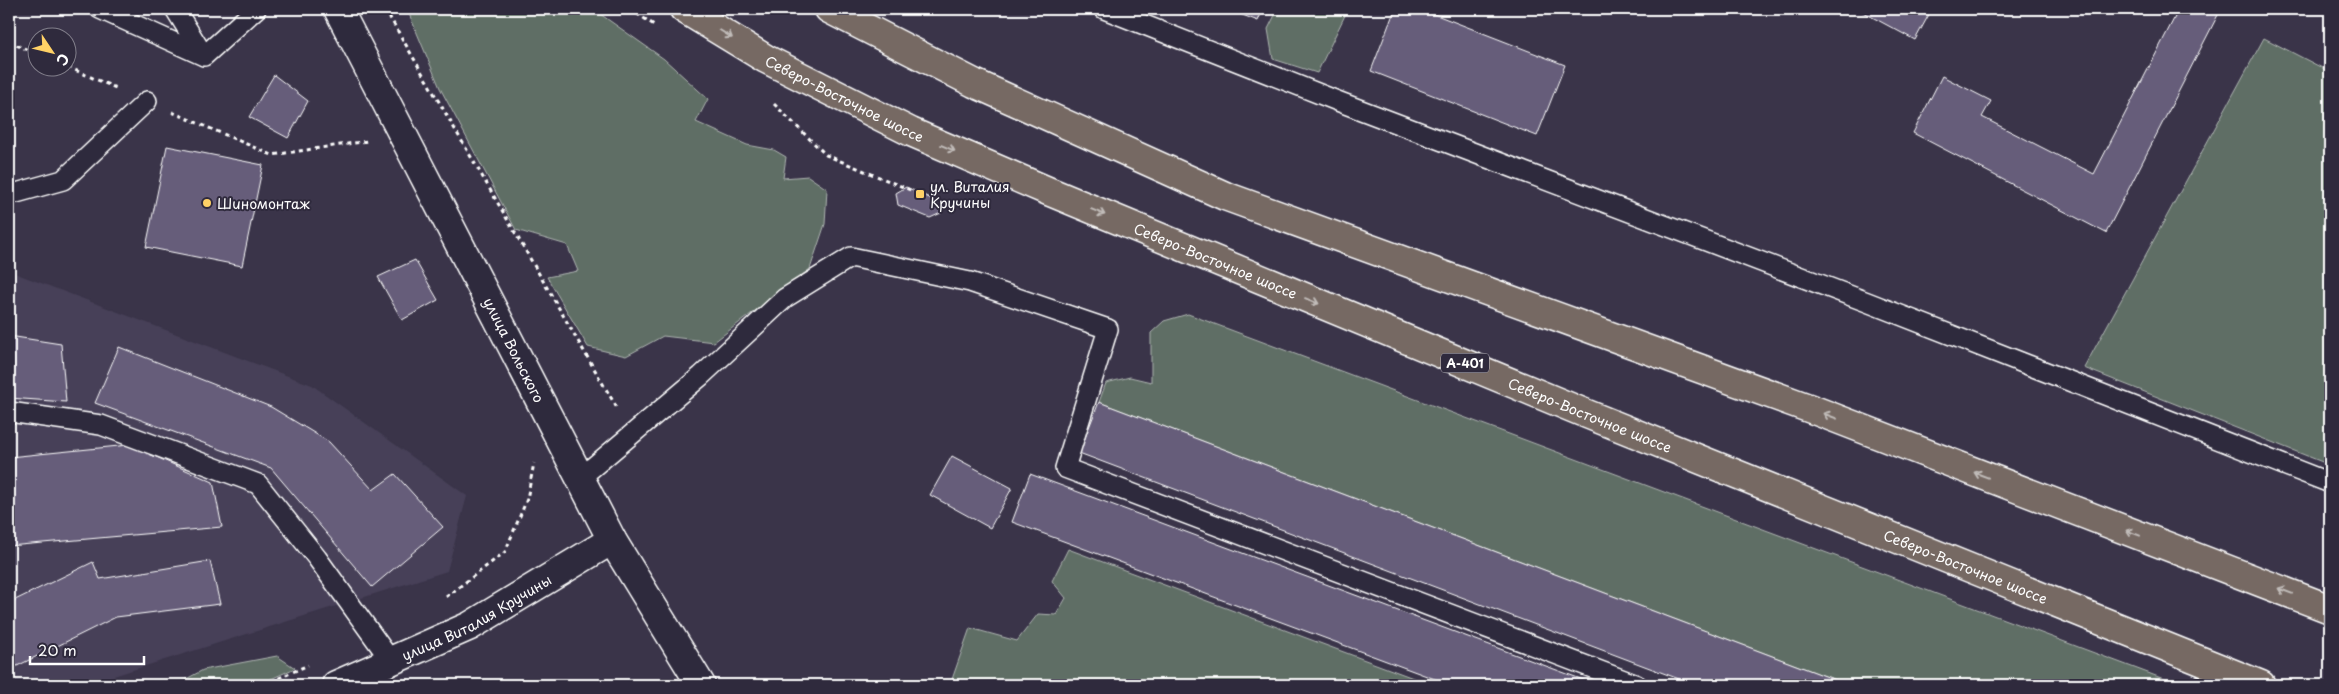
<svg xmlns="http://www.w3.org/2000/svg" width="2339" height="694" viewBox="0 0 2339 694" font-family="'Playpen Sans',sans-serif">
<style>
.built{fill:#474058}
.green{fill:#5f6e65;stroke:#afb6b2}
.building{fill:#665d7a;stroke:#fff}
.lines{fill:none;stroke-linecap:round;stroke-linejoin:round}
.lane-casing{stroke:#fff;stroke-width:22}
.street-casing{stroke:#fff;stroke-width:31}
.secondary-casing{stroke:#fff;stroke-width:31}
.primary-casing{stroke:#fff;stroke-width:31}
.path{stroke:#fff;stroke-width:3;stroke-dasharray:4 4;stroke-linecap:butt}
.lane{stroke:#2f2a3d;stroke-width:19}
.street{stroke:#2f2a3d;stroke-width:28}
.secondary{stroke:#2f2a3d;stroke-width:28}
.primary{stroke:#766964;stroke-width:28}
.oneway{stroke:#c1bcb9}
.poi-dot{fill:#ffd166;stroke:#2f2a3d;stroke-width:2}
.labels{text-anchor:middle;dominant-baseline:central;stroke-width:4;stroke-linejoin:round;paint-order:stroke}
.shield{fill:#2f2a3d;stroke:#c1bfc5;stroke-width:1}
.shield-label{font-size:12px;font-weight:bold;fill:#fff}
.street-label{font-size:14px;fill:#fff;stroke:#2f2a3d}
.poi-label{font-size:14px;fill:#fff;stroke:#2f2a3d;text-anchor:start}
</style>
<rect width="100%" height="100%" fill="#3a3449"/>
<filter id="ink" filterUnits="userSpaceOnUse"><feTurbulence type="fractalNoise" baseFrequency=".02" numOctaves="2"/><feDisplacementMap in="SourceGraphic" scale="10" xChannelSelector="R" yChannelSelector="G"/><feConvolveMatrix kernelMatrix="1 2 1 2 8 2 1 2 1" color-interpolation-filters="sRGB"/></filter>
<g filter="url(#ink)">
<path class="built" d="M 9,271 L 312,385 L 467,496 L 447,571 L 85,685 L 9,685 Z"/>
<path class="green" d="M 407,9 L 593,9 L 664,59 L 708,99 L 696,122 L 747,145 L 774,150 L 786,157 L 783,178 L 808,176 L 827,189 L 825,224 L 810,269 L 714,342 L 663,336 L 626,356 L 588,347 L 547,277 L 578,271 L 567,245 L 516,230 L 440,88 Z
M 1278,9 L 1348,9 L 1317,73 L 1273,59 L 1268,29 Z
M 2264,38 L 2330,72 L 2330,465 L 2084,368 Z
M 1188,314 L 2180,685 L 1849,685 L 1099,402 L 1106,383 L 1130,377 L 1151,382 L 1151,333 L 1164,321 Z
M 1068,549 L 1432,685 L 950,685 L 970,628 L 1017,641 L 1038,614 L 1056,615 L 1066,598 L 1052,581 Z
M 277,656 L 295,668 L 258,685 L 175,685 L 203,670 Z"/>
<path class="building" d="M 1227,9 L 1263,9 L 1258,21 Z
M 1395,9 L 1421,9 L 1565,65 L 1537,136 L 1371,71 Z
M 1857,9 L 1932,9 L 1915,40 Z
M 2179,9 L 2221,9 L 2106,233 L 1913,133 L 1942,76 L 1991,101 L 1982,117 L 2094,174 Z
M 274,75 L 308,101 L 288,138 L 249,117 Z
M 167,146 L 263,165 L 242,266 L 146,247 Z
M 906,187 L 936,201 L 941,213 L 930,218 L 898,205 L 896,193 Z
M 415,260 L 438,300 L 402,320 L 378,277 Z
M 9,336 L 61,344 L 66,402 L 9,398 Z
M 119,347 L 271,407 L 329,442 L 373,490 L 395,474 L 443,527 L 372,587 L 271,468 L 95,403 Z
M 1099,402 L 1849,685 L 1695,685 L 1079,453 Z
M 129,445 L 213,482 L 222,527 L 9,546 L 9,457 Z
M 952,456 L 1012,488 L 990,528 L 930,495 Z
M 1030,474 L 1597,685 L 1451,685 L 1012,522 Z
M 210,561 L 220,604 L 116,617 L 9,670 L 9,603 L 93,562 L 100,579 Z"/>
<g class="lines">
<defs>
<path id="lane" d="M 100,9 L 204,56
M 175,9 L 204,56
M 1104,9 L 1340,102 L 1867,302 L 2330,483
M 204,56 L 256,9
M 9,195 L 63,180 L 147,101
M 9,412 L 101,425 L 258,484 L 317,558 L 391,661
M 580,478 L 701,376 L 785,298 L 851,257 L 970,282 L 1108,329 L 1065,468 L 1637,685"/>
<g id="street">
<path id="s1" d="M 336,685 L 470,626 L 612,540 L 338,9"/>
</g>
<path id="secondary" d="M 612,540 L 701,685"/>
<g id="primary">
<path id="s2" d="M 684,9 L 766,59 L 911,132 L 1048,191 L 1582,412 L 2261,685"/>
<path d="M 829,9 L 974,83 L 1225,196 L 1814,410 L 2330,609"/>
</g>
</defs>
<use href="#lane" class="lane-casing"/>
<use href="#street" class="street-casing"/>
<use href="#secondary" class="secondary-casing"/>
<use href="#primary" class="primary-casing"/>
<path class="path" d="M 385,9 L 617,408
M 630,9 L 654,25
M 9,42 L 38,54
M 68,67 L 118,89
M 774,104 L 826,155 L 920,194
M 172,112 L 272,155 L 368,141
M 446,597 L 505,552 L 527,499 L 534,463
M 264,685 L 308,665"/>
<use href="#lane" class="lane"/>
<use href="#street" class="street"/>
<use href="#secondary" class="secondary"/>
<use href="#primary" class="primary"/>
</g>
<defs><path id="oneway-shaft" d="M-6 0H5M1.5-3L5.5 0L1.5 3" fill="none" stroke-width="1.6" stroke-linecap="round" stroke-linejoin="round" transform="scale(1.25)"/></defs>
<g class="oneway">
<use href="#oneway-shaft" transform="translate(726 34) rotate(32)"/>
<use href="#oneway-shaft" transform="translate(948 148) rotate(23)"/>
<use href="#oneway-shaft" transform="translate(1098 212) rotate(22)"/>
<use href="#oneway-shaft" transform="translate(1312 301) rotate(22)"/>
<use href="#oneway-shaft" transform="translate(1830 416) rotate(-159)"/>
<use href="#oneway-shaft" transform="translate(1981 475) rotate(-159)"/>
<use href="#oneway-shaft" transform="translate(2133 533) rotate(-159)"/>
<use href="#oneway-shaft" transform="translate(2285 591) rotate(-159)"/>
</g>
</g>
<g class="poi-dot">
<rect x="915" y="189" width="10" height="10" rx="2.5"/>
<circle cx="207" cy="203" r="5"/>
</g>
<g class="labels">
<rect class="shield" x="1441" y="353.5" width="48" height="19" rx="4"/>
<g class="shield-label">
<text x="1465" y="363">А-401</text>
</g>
<g class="street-label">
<text stroke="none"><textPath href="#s2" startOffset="184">Северо-Восточное шоссе</textPath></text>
<text stroke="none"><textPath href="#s2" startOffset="589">Северо-Восточное шоссе</textPath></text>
<text transform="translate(514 350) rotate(63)">улица Вольского</text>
<text stroke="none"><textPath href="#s2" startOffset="994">Северо-Восточное шоссе</textPath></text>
<text stroke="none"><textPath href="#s2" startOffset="1399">Северо-Восточное шоссе</textPath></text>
<text stroke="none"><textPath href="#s1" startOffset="156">улица Виталия Кручины</textPath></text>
</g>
<g class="poi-label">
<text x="930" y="186">ул. Виталия<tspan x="930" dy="16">Кручины</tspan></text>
<text x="217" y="203">Шиномонтаж</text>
</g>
</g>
<rect width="2339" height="694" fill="none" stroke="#2f2a3d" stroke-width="30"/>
<rect x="15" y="15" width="2309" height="664" fill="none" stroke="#fff" stroke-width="2" filter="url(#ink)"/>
<g transform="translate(52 52) rotate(125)"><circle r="24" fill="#2f2a3d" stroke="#827f8b"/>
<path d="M0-4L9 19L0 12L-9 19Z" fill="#ffd166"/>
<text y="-8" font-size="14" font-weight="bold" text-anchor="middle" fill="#ffffff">С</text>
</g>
<path d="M30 656v8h114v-8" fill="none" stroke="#ffffff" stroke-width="2.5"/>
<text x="38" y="656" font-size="15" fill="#ffffff" stroke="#2f2a3d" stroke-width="4" paint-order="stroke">20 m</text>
</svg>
